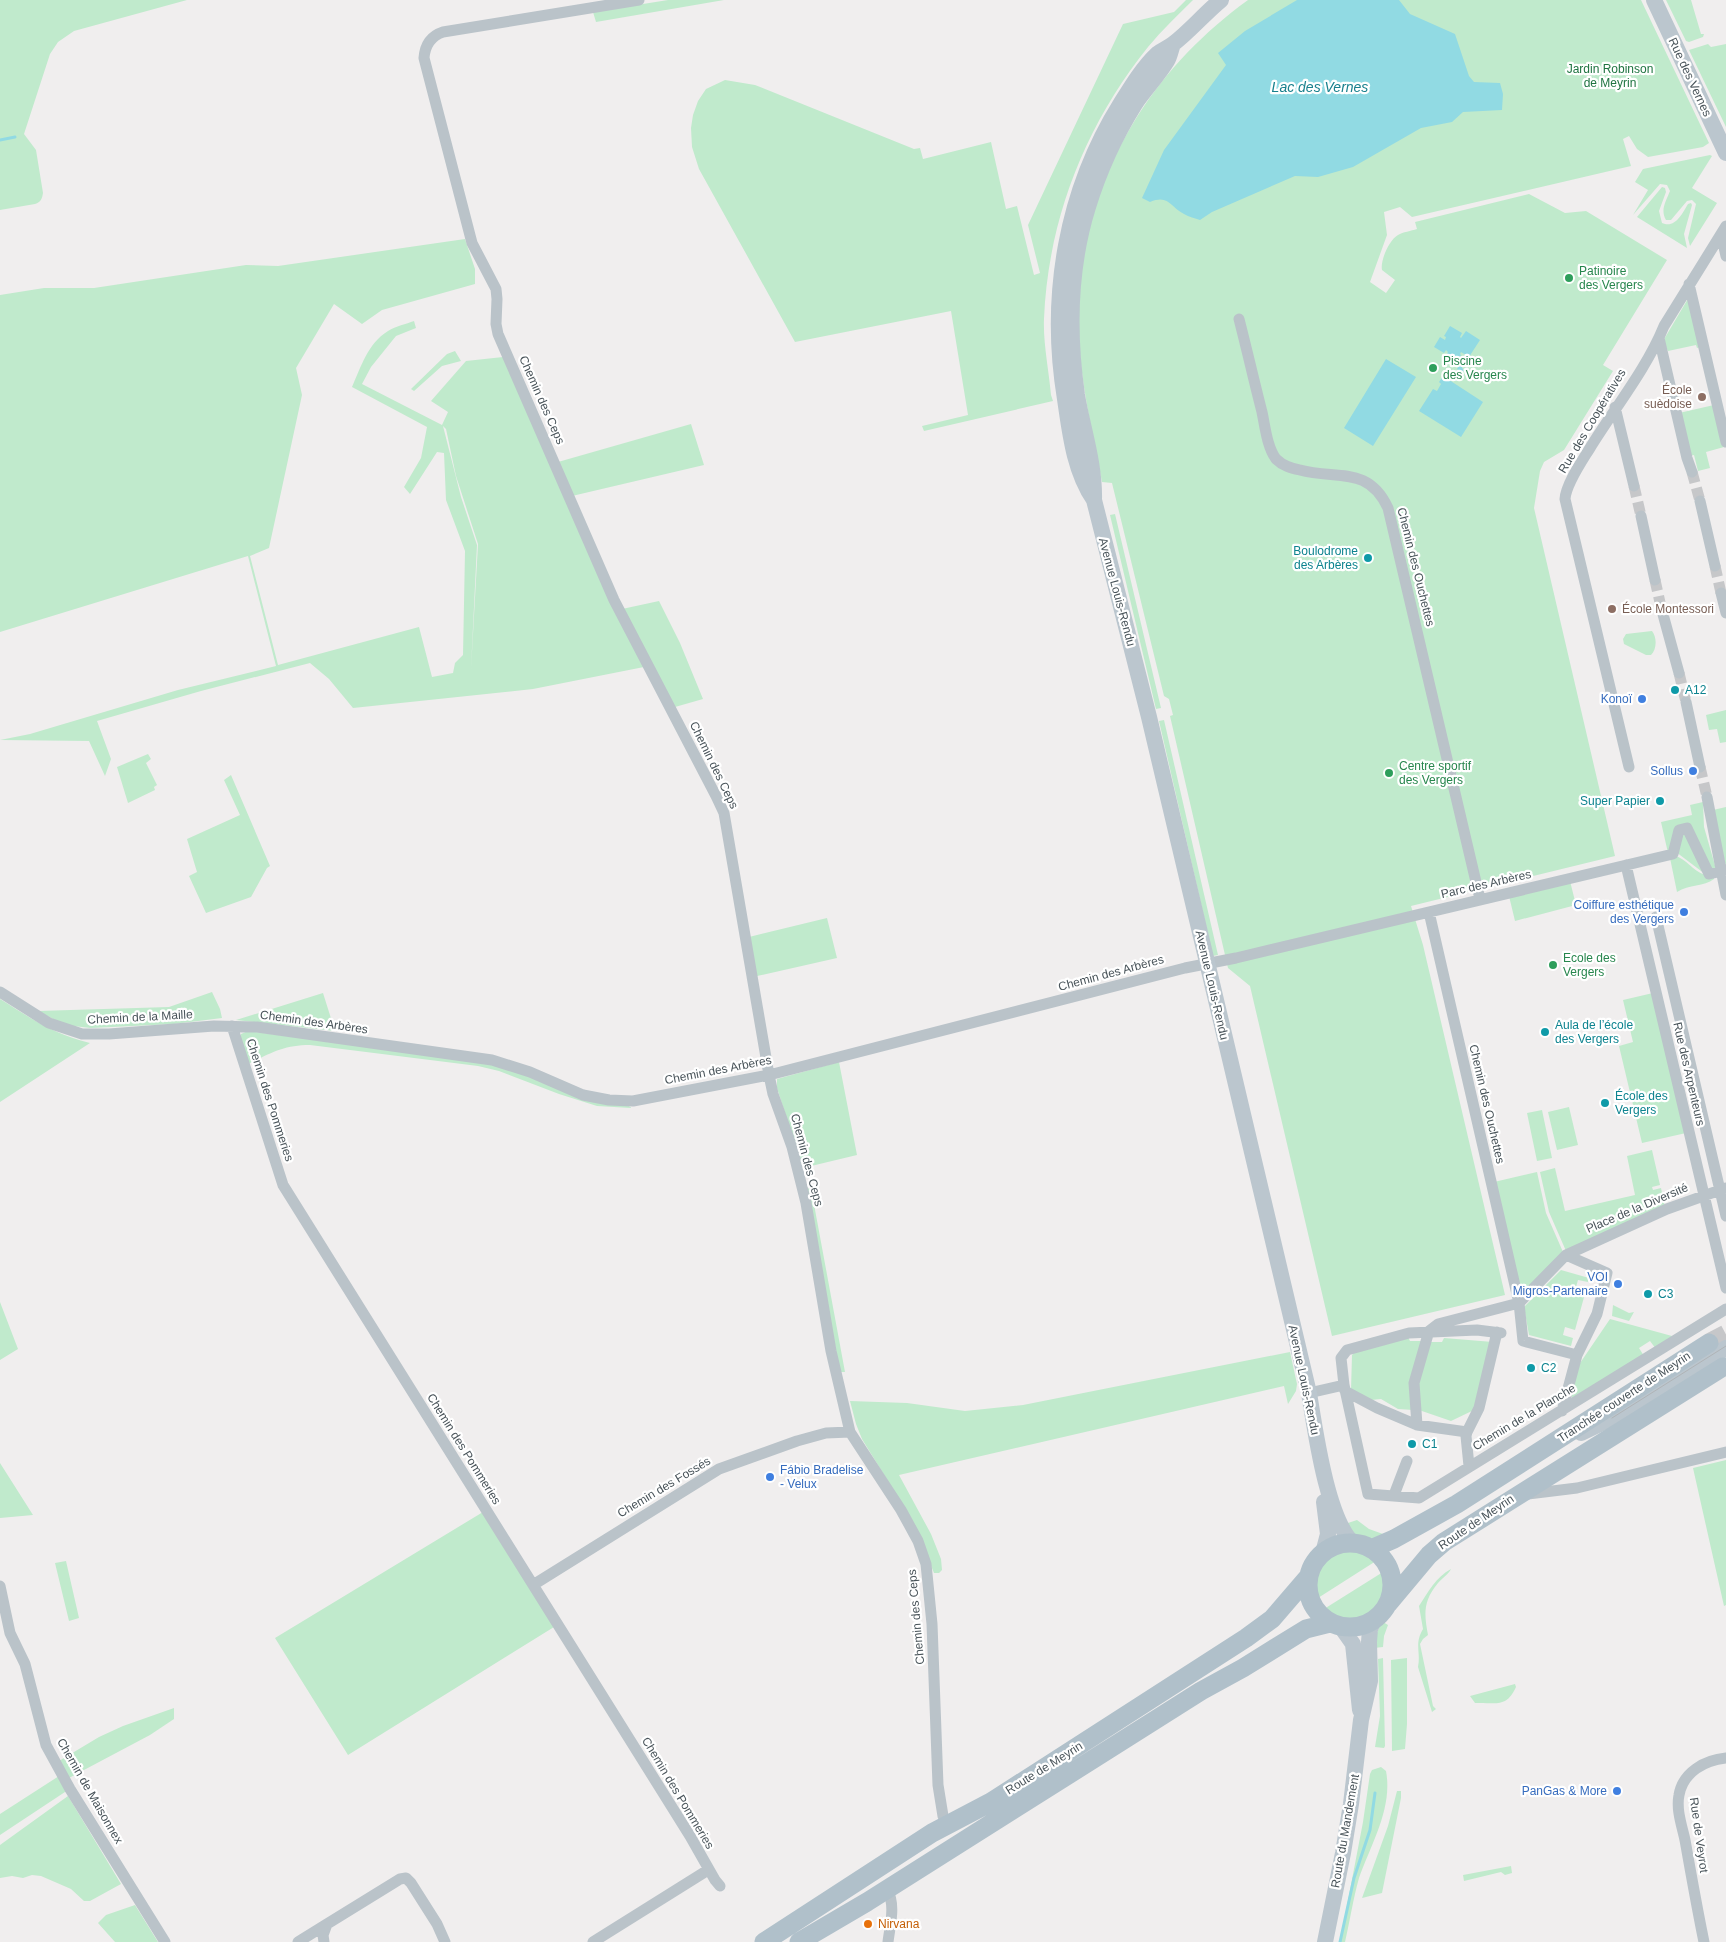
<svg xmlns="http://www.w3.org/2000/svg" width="1726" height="1942" viewBox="0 0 1726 1942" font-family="Helvetica,sans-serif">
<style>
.green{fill:#c0eacc;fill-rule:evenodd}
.water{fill:#91dae3}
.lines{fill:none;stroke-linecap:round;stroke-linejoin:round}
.stream{stroke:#91dae3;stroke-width:3}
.street-tunnel{stroke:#c6c7c9;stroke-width:11;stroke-dasharray:11 5.5;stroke-linecap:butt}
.primary-tunnel{stroke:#c6c7c9;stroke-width:19;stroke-dasharray:19 9;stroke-linecap:butt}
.street{stroke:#bac3c9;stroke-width:11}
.secondary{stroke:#bbc6ce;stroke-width:16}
.primary{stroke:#b0c0ca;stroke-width:19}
.tram{stroke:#b0b4b7;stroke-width:1}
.leisure-dot{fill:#2e9e5b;stroke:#fff;stroke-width:2}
.education-dot{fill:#8d6e63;stroke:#fff;stroke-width:2}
.culture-dot{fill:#0f9aa8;stroke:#fff;stroke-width:2}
.shop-dot{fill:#3f7fe0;stroke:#fff;stroke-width:2}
.food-dot{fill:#e8710a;stroke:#fff;stroke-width:2}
.labels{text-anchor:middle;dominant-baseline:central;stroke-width:4.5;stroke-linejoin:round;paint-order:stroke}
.park-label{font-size:12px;fill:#1f7441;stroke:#fff}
.street-label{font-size:12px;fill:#485359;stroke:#fff}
.leisure-label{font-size:12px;fill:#27864d;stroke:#fff;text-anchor:start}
.education-label{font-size:12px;fill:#785e54;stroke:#fff;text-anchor:end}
.culture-label{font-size:12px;fill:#0d838f;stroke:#fff;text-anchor:start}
.shop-label{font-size:12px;fill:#366cbe;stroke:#fff;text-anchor:end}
.food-label{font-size:12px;fill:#c56008;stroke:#fff;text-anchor:start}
.water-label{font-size:14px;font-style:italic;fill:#18808d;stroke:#fff}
</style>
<rect width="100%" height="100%" fill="#f0eeee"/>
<path class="green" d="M 0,0 L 187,0 L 74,31 L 58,42 L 50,54 L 24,134 L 36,150 L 43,193 C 42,199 41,202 35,204 L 0,210 Z
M 668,0 L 724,0 L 596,22 L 593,12 Z
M 1186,0 L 1193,0 C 1178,15 1162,30 1148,47 C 1086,124 1048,219 1044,319 C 1043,343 1049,371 1051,395 L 1053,401 L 924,431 L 922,426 L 968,415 L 951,311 L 795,342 L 699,169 L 692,147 L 691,128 L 693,115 L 698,101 L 706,89 L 725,80 L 755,85 L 914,149 L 920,148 L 923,159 L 991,142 L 1006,209 L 1017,206 L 1034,275 L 1040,273 L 1028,225 L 1123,24 L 1174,12 Z
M 1248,0 L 1641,0 L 1709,143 L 1703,147 L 1648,157 L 1637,149 L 1629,136 L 1623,139 L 1631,166 L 1412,217 L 1400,207 L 1384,212 L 1387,235 L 1370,282 L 1386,293 L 1395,280 L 1382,270 C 1380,261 1389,240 1398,235 C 1403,232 1411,231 1417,229 L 1415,222 L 1529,194 L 1565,213 L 1586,211 L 1667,260 L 1603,365 L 1613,371 L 1564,450 L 1544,462 L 1540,471 L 1534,508 L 1615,856 L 1411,906 L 1423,945 L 1505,1295 L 1332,1336 L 1250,986 L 1228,968 L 1170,716 L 1173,715 L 1169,699 L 1164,696 L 1112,483 L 1102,482 C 1094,440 1084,398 1080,355 C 1068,211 1132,84 1248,0 Z
M 1666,0 L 1691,0 L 1701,34 L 1704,34 L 1703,37 L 1689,42 L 1686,41 Z
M 1708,44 L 1711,47 L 1726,44 L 1726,127 L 1689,50 Z
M 1710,155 L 1712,156 L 1692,188 L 1717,203 L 1690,246 L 1688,238 L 1696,204 L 1692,200 L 1687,201 L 1671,220 L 1666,220 C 1660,210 1666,201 1670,191 L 1667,185 L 1660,184 L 1633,215 L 1648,190 L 1635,182 L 1643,169 Z
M 1662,187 L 1665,188 L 1666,192 L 1659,211 L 1662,223 C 1675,229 1682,214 1688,204 L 1691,203 L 1692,205 L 1684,234 L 1687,248 L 1637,217 Z
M 465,239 L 475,269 L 475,284 L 382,310 L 362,324 L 334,304 L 296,368 L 302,395 L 269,548 L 250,556 L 278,665 L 419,627 L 432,677 L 453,673 L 455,663 L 463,655 L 465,551 L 446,500 L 444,453 L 437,452 L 410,494 L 404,487 L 421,458 L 427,427 L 352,387 C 361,367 368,343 388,331 C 396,326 406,324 414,321 L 416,328 L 396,336 L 371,367 L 362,384 L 442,425 L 448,412 L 431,401 L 466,361 L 503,357 L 644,667 L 533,689 L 353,708 L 329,679 L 310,663 L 201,691 L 97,721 L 111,759 L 105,776 L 89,741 L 0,740 L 30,734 L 178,690 L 276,666 L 248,556 L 0,632 L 0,295 L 44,288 L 94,288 L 246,265 L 278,266 ZM 443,426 L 446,429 L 456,476 L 478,544 L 471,669 L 477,545 L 461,497 Z
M 1689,297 L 1700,347 L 1697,348 L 1696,345 L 1668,351 L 1663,341 Z
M 455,351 L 461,361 L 442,366 L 414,391 L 411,389 L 447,354 Z
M 1714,405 L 1724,447 L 1706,452 L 1710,468 L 1698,471 L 1694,455 L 1689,456 L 1679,413 Z
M 691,424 L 704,465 L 572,496 L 558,462 Z
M 1115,514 L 1161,708 L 1156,709 L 1110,515 Z
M 659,601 L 680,643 L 703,699 L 675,707 L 622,609 Z
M 1652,631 C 1657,637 1657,649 1651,655 L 1646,655 L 1624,644 L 1623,639 L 1626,634 Z
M 1726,710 L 1726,742 L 1720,743 L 1717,729 L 1709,730 L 1706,715 Z
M 1164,720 L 1218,955 L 1213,956 L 1159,721 Z
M 148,754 L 151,759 L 146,763 L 157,785 L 154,787 L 155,790 L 128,803 L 117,767 Z
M 231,775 L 270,866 L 267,868 L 251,897 L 206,913 L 189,876 L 197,872 L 187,839 L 240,815 L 224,780 Z
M 1703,802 L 1704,827 L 1716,869 L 1710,871 L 1689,826 L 1668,853 L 1661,822 L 1692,815 L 1690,805 Z
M 1726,807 L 1726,867 L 1713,810 Z
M 1686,831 L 1705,874 L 1676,852 L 1681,833 Z
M 1676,856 C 1690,861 1697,878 1714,875 L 1714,879 C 1704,887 1689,884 1677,892 L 1670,858 Z
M 1570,881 L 1576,905 L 1515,921 L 1509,896 Z
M 827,918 L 837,958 L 757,976 L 749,937 Z
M 212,992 L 220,1009 L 222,1018 L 174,1024 L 91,1028 L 73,1026 L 59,1022 L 38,1011 L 169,1007 Z
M 323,993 L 335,1031 L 236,1020 Z
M 1653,993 L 1686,1133 L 1642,1143 L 1619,1046 L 1633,1042 L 1623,1000 Z
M 0,999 C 32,1019 53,1034 90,1043 L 0,1102 Z
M 248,1031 L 482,1062 L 627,1105 L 632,1108 L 597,1106 L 559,1094 L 499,1071 L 478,1066 L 310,1045 C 284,1045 271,1053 248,1064 L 240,1038 L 241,1034 Z
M 839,1062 L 857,1155 L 807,1167 L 802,1166 L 777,1088 L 777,1079 Z
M 1569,1107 L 1578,1145 L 1557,1150 L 1548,1112 Z
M 1542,1110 L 1552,1158 L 1537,1161 L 1527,1113 Z
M 1652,1150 L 1660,1185 L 1652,1187 L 1653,1190 L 1661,1188 L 1665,1207 L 1566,1251 L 1549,1212 L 1540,1172 L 1555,1168 L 1565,1211 L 1635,1195 L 1627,1156 Z
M 1537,1172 L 1546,1213 L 1563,1252 L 1521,1296 L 1494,1182 Z
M 811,1188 L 845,1372 L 840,1372 L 806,1189 Z
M 1561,1270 L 1589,1278 L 1588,1282 L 1578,1280 L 1576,1287 L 1586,1290 L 1575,1330 L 1565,1327 L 1563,1335 L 1573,1338 L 1571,1346 L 1529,1335 L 1524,1307 Z
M 0,1302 L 18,1349 L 0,1360 Z
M 1613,1305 L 1629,1313 L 1634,1312 L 1629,1321 L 1612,1316 Z
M 1610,1319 L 1672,1336 L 1656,1349 L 1650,1341 L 1639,1348 L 1644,1356 L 1571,1402 L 1576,1369 Z
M 1408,1337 L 1410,1341 L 1424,1341 L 1413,1410 L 1398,1409 L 1381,1399 L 1371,1400 L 1351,1390 L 1352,1355 L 1355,1352 Z
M 1444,1338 L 1493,1342 L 1474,1410 L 1451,1421 L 1419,1410 L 1416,1384 L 1429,1342 L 1442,1342 Z
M 1290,1352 L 1297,1384 L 1296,1391 L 1288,1404 L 1284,1386 L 899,1475 L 931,1534 L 941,1559 L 942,1570 L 939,1573 L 934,1573 L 913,1522 L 862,1439 L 856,1424 L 850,1401 L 907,1403 L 965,1411 L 1023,1405 Z
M 1726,1460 L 1726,1605 L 1724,1606 L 1693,1468 Z
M 0,1463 L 33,1515 L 0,1518 Z
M 483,1512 L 554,1627 L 348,1755 L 275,1638 Z
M 1357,1520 L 1369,1529 L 1383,1534 L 1370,1541 L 1358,1537 L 1345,1524 Z
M 1345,1550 C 1358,1549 1367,1553 1376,1561 L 1318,1598 C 1311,1575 1323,1557 1345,1550 Z
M 66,1561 L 79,1618 L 69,1621 L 55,1563 Z
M 1451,1569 C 1449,1574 1442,1578 1438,1583 C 1423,1601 1424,1614 1428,1635 L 1423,1639 L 1420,1644 L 1433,1706 L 1436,1709 L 1432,1712 L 1418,1667 C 1421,1652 1414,1644 1423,1629 L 1419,1606 C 1428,1592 1436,1577 1451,1569 Z
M 1383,1572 C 1394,1610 1353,1637 1324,1609 Z
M 1383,1622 L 1388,1625 L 1384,1636 L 1383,1647 L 1374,1648 L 1374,1640 L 1381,1623 Z
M 1383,1658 L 1385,1746 L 1384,1748 L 1375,1747 L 1380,1716 L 1378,1659 Z
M 1407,1658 L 1407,1724 L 1405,1749 L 1392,1751 L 1391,1660 Z
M 1515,1684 L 1516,1687 C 1506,1709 1495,1702 1475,1703 L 1470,1696 Z
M 174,1708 L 174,1719 L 150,1735 L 67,1779 L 59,1761 L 99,1737 L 123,1726 Z
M 1381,1767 L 1386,1771 C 1393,1808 1371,1844 1359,1878 C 1353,1899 1350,1921 1345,1942 L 1340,1942 L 1363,1822 L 1370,1774 L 1372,1770 Z
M 59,1776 L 68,1790 L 0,1835 L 0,1814 Z
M 1397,1791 L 1401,1791 L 1401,1798 L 1382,1893 L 1362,1898 L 1388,1826 Z
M 68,1796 L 121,1884 L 90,1901 L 84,1901 L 71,1889 L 41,1876 L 32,1875 L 23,1878 L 12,1876 L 0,1878 L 0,1845 Z
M 1511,1866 L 1512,1873 L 1505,1875 L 1501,1872 L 1464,1881 L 1463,1875 Z
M 135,1905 L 158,1942 L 115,1942 L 98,1923 L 106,1915 Z"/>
<path class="water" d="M 1297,0 L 1399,0 L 1410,14 L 1455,34 L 1469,76 L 1474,82 L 1500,83 L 1503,94 L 1502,110 L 1463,112 L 1452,122 L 1421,128 L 1353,167 L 1318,177 L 1295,176 L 1212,212 L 1200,220 C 1195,218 1189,217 1184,214 C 1170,207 1169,194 1150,202 L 1142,198 L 1164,150 L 1226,65 L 1218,53 L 1245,31 Z
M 1450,326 L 1462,333 L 1460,337 L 1461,338 L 1466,331 L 1480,340 L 1469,357 L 1461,352 L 1460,354 L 1461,355 L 1457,363 L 1459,361 L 1464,364 L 1462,368 L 1464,370 L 1457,381 L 1454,379 L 1460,371 L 1457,369 L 1459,365 L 1457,363 L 1455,365 L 1444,359 L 1448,352 L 1446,350 L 1444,353 L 1434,347 L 1440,337 L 1445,340 L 1446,337 L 1444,336 Z
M 1386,359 L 1416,377 L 1373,446 L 1344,428 Z
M 1443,376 L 1483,402 L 1461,437 L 1419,411 L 1433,389 L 1437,391 L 1441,384 L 1439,382 Z"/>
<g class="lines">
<path class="stream" d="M 0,140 L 15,137
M 1340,1942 L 1354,1878 L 1370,1830 L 1375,1793"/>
<path class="street-tunnel" d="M 1692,472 L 1700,501
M 1634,486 L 1641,516
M 1715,566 L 1721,593
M 1655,580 L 1661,607
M 1679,673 L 1686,702
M 1700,767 L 1707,797"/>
<path class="primary-tunnel" d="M 1709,1343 L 1726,1334"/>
<path class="street" d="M 639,0 L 443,32 C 431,36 425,45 424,58 L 472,243 L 496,289 L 497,299 L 496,324 L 498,334 L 614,600 L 716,796 L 724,813 L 769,1075 L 773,1094 L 792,1147 L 806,1203 L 831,1351 L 850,1432 L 901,1510 L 918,1541 L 926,1564 L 932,1624 L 938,1785 L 943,1816 L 947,1824
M 1721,234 L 1726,256
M 1689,284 L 1726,442
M 1239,319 C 1247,350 1254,381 1262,412 C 1265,426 1267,447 1276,459 C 1283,466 1291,468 1300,470 C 1336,480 1368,465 1388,508 L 1480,899
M 1659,338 L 1687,458 L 1692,472
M 1615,407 L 1634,486
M 1700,501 L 1715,566
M 1641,516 L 1655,580
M 1721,593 L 1726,613
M 1661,607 L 1679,673
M 1686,702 L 1700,767
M 1629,767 L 1565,499 C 1566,484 1582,461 1590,448 C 1614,409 1647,368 1664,326 L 1726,226
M 1707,797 L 1726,895
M 1626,865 L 1726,1288
M 1429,912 L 1519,1303 L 1523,1341 L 1577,1355 L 1597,1314 L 1607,1273 L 1566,1255
M 1656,917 L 1726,1216
M 0,992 L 49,1023 L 82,1034 L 109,1034 L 214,1026 L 257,1027 L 492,1060 L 530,1072 L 583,1095 L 609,1100 L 633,1101 L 769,1075 L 1185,968 L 1236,958 L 1673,854 L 1679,830 L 1687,828 L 1709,874 L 1726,870
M 232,1026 L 283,1185 L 690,1836 L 715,1880 L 720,1886
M 1344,1385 L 1368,1494 L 1419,1498 L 1726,1309
M 1345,1391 L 1377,1408 L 1417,1425 L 1467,1432 L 1466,1436 L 1469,1466
M 1309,1393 L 1344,1385 L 1341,1358 L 1347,1350 L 1409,1333 L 1477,1330 L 1501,1333
M 1562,1411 L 1577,1355
M 1417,1425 L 1414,1383 L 1429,1331 L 1438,1324 L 1519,1303 L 1566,1255 L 1667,1209 L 1726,1188
M 1467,1432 L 1479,1408 L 1497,1332
M 1528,1494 L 1577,1488 L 1726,1452
M 1394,1495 L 1407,1461
M 533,1585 L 719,1469 L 797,1441 L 826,1433 L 850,1432
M 0,1586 L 10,1633 L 25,1664 L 46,1745 L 70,1789 L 165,1942
M 887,1889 C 896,1905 890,1925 888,1942
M 298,1942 L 327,1924
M 324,1942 L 323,1935 L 327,1924 L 400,1879 L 406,1878 L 411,1883 L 437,1924 L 445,1942
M 593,1942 L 708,1870
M 1704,1942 C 1697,1908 1691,1874 1685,1840 C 1682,1826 1676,1810 1679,1795 C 1683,1772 1705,1760 1726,1758"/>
<path class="secondary" d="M 1654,0 L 1726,153
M 1173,44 C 1171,49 1170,56 1167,61 C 1158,76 1145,89 1135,104 C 1115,136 1099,171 1088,207 C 1069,268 1068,332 1077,395 C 1083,430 1095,464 1094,500 L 1149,717 L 1309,1393 C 1315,1429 1327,1519 1353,1543
M 1094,500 C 1074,471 1070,433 1065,399 C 1048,296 1066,191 1121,103 C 1131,87 1143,67 1157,54 C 1162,50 1168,48 1173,44 C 1190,31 1204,14 1221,0
M 1581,1433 L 1629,1410 L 1726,1348
M 1323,1553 L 1328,1534 L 1324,1502
M 1341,1627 L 1353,1644 L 1360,1710
M 1325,1942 L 1343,1853 L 1351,1804 L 1361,1720 L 1370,1681 L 1369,1642 L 1370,1629 L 1374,1620"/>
<path class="primary" d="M1308 1585a42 42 0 1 1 84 0a42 42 0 1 1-84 0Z
M 1371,1549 L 1394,1539 L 1457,1504 L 1709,1343
M 1388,1604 L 1429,1555 L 1444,1542 L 1723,1367
M 764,1942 L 932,1833 L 991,1802 L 1246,1638 L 1272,1619 L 1309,1576
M 799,1942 L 867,1902 L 1201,1691 L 1243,1668 L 1306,1629 L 1330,1623"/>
<path class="tram" d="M 1612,1418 L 1726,1346"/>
</g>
<g class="leisure-dot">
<circle cx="1569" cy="278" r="5"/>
<circle cx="1433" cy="368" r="5"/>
<circle cx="1389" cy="773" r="5"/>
<circle cx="1553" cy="965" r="5"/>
</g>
<g class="education-dot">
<circle cx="1702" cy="397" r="5"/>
<circle cx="1612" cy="609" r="5"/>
</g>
<g class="culture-dot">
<circle cx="1368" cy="558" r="5"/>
<circle cx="1675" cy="690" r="5"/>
<circle cx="1660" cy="801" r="5"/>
<circle cx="1545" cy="1032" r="5"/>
<circle cx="1605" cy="1103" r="5"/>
<circle cx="1648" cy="1294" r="5"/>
<circle cx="1531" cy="1368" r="5"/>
<circle cx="1412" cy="1444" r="5"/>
</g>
<g class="shop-dot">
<circle cx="1642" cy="699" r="5"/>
<circle cx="1693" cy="771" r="5"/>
<circle cx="1684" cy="912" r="5"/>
<circle cx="1618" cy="1284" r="5"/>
<circle cx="770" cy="1477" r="5"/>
<circle cx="1617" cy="1791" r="5"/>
</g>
<circle class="food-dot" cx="868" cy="1924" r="5"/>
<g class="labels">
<g class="park-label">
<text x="1610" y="69">Jardin Robinson<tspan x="1610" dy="14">de Meyrin</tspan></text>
</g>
<g class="street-label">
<text transform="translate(1690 77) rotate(65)">Rue des Vernes</text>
<text transform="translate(542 400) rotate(66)">Chemin des Ceps</text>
<text transform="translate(1592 421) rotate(-59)">Rue des Coopératives</text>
<text transform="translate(1416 567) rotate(76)">Chemin des Ouchettes</text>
<text transform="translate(1117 592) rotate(75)">Avenue Louis-Rendu</text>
<text transform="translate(714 765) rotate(64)">Chemin des Ceps</text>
<text transform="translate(1486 884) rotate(-13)">Parc des Arbères</text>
<text transform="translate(1111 973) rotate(-15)">Chemin des Arbères</text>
<text transform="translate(1212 985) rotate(77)">Avenue Louis-Rendu</text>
<text transform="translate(140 1017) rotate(-3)">Chemin de la Maille</text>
<text transform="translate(314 1022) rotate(8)">Chemin des Arbères</text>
<text transform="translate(718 1070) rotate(-11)">Chemin des Arbères</text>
<text transform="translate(1689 1074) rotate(77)">Rue des Arpenteurs</text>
<text transform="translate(270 1100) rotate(72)">Chemin des Pommeries</text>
<text transform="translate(1487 1104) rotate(77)">Chemin des Ouchettes</text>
<text transform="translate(807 1160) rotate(75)">Chemin des Ceps</text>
<text transform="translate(1637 1208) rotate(-23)">Place de la Diversité</text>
<text transform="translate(1304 1380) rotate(78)">Avenue Louis-Rendu</text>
<text transform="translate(1624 1397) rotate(-33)">Tranchée couverte de Meyrin</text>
<text transform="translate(1524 1417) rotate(-31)">Chemin de la Planche</text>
<text transform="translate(464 1449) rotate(58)">Chemin des Pommeries</text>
<text transform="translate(664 1487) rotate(-31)">Chemin des Fossés</text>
<text transform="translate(1476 1522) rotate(-34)">Route de Meyrin</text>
<text transform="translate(916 1617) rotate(-95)">Chemin des Ceps</text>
<text transform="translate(1044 1768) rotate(-32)">Route de Meyrin</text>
<text transform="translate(90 1791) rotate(60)">Chemin de Maisonnex</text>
<text transform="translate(678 1793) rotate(59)">Chemin des Pommeries</text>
<text transform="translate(1345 1831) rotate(-80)">Route du Mandement</text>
<text transform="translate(1699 1835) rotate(82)">Rue de Veyrot</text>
</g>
<g class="leisure-label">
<text x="1579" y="271">Patinoire<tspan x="1579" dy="14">des Vergers</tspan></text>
<text x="1443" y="361">Piscine<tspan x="1443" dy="14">des Vergers</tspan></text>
<text x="1399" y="766">Centre sportif<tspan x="1399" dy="14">des Vergers</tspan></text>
<text x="1563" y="958">Ecole des<tspan x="1563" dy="14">Vergers</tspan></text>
</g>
<g class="education-label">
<text x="1692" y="390">École<tspan x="1692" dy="14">suèdoise</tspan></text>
<text x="1622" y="609" text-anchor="start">École Montessori</text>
</g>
<g class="culture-label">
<text x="1358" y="551" text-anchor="end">Boulodrome<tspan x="1358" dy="14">des Arbères</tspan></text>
<text x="1685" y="690">A12</text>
<text x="1650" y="801" text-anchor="end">Super Papier</text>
<text x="1555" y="1025">Aula de l’école<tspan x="1555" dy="14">des Vergers</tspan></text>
<text x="1615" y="1096">École des<tspan x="1615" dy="14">Vergers</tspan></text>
<text x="1658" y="1294">C3</text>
<text x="1541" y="1368">C2</text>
<text x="1422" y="1444">C1</text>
</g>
<g class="shop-label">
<text x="1632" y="699">Konoï</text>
<text x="1683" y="771">Sollus</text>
<text x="1674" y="905">Coiffure esthétique<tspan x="1674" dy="14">des Vergers</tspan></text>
<text x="1608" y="1277">VOI<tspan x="1608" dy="14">Migros-Partenaire</tspan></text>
<text x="780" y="1470" text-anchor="start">Fábio Bradelise<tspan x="780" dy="14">- Velux</tspan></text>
<text x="1607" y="1791">PanGas &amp; More</text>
</g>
<g class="food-label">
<text x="878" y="1924">Nirvana</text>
</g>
<g class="water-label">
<text x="1320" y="87">Lac des Vernes</text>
</g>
</g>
</svg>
